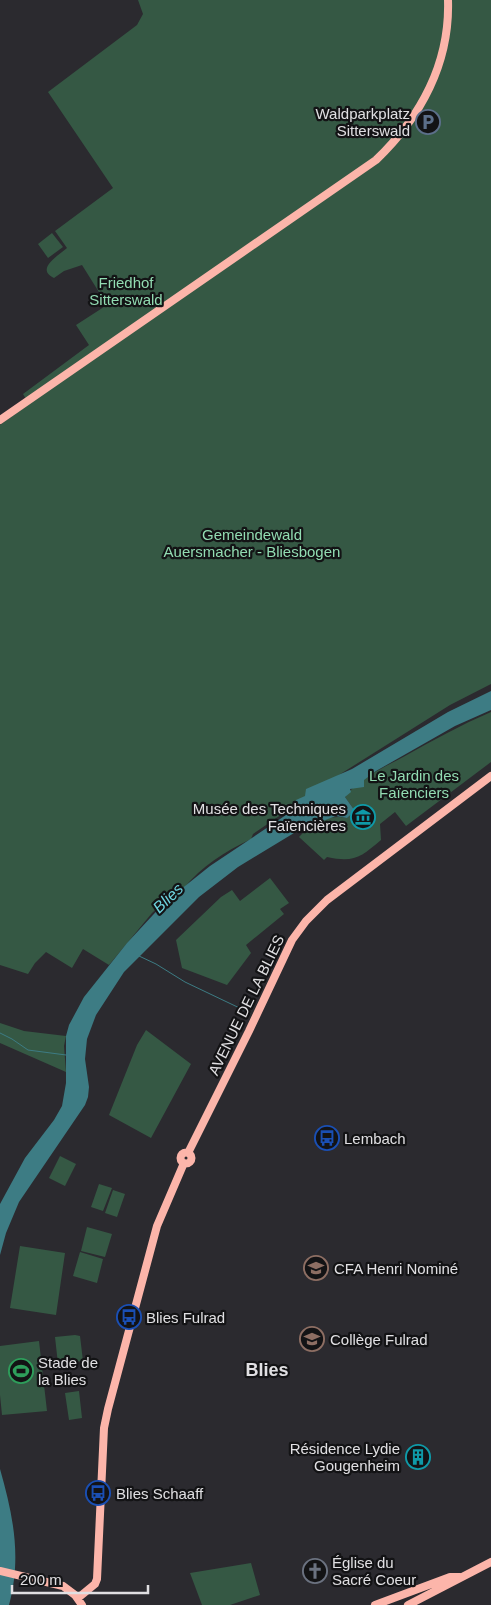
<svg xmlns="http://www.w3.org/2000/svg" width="491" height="1605" viewBox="0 0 491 1605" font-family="Helvetica,sans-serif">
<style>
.green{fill:#355844}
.water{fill:#3d7c84}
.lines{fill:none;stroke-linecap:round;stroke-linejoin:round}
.stream{stroke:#3d7c84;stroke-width:1}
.major{stroke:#fcb5aa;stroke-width:8}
.labels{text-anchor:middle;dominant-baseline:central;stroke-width:4.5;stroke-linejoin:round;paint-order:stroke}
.poi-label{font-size:15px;fill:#e0dfe2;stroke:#131315;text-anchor:start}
.park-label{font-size:15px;fill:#92dcb2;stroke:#131315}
.street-label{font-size:15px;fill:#e0dfe2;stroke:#131315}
.water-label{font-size:16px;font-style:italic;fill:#6ed3df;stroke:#131315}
.quarter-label{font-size:18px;font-weight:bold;fill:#e0dfe2;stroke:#131315}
</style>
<rect width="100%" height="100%" fill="#2b2a2f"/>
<path class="green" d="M 138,0 L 491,0 L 491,684 L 450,705 L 342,773 L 253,834 L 251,839 C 224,852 202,866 183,889 L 179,887 L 152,913 L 109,965 L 83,949 L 72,968 L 46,952 L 35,963 L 28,974 L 0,965 L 0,425 L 29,404 L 23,394 L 89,345 L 76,325 L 107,305 L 82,265 L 64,271 L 54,278 C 35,269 58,256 67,248 L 55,231 L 113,188 L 48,92 L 137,25 L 143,14 Z
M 52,233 L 63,247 L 48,258 L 38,244 Z
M 491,712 L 491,762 L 406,826 L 395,812 L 380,824 L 381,840 C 361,857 354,863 327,857 L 324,860 L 299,837 C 312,824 327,814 347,818 L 355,811 L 345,797 C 358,778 385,767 405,756 C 433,740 461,725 491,712 Z
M 270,878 L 289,903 L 280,909 L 284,914 L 246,945 L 251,953 L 227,985 L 182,968 L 176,940 L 221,897 L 232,890 L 240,901 Z
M 0,1023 L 24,1031 L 66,1036 L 64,1046 L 66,1072 L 0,1043 Z
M 146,1030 L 191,1064 L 151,1138 L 109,1115 L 137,1045 Z
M 60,1156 L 76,1164 L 65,1186 L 49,1178 Z
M 99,1184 L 112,1188 L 103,1211 L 91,1207 Z
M 113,1190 L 125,1194 L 117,1217 L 105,1213 Z
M 87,1227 L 112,1234 L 105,1257 L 81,1251 Z
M 20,1246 L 65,1253 L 56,1315 L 10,1308 Z
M 80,1252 L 103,1259 L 97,1283 L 73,1276 Z
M 75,1335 L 80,1336 L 83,1361 L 58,1364 L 55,1337 Z
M 39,1341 L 47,1411 L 2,1415 L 0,1395 L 0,1346 Z
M 79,1391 L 82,1418 L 69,1420 L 65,1393 Z
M 251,1563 L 260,1595 L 230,1605 L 202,1605 L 190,1573 Z"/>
<path class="water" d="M 491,691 L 491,710 L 455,726 L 376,771 L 364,780 L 364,787 L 350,789 L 351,792 L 345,797 L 355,811 L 347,818 L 336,816 L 299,830 L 238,867 L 199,897 L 124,972 L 96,1015 L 87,1039 L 85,1059 L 89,1087 L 88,1097 L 85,1105 L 19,1202 L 6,1233 L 0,1255 L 0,1204 L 25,1158 L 54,1120 L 62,1106 L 66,1083 L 66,1036 L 69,1025 L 84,997 L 127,943 L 165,902 L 210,866 L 289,813 L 296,800 L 305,796 L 306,789 L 352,769 L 448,712 Z
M 0,1469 C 13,1515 22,1557 9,1605 L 0,1605 Z"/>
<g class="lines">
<path class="stream" d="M 139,956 L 156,964 L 185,982 L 250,1013
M 0,1033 L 12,1039 L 28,1050 L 66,1055"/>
<path class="major" d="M 0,420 L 376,160 C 421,117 450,63 448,0
M180.5 1158a5.5 5.5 0 1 1 11 0a5.5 5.5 0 1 1-11 0Z
M 188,1153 L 249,1031 L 292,940 L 306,921 L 327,900 L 491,776
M 0,1571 L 63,1586 L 75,1595 L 82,1605
M 78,1598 L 95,1584 L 97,1579 L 104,1428 L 108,1409 L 157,1226 L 184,1163
M 375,1605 L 450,1577 L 460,1577
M 408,1605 L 491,1562"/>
</g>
<defs>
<symbol id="parking-ring" viewBox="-11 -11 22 22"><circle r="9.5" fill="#131315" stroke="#5c6f8a" stroke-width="1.5"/><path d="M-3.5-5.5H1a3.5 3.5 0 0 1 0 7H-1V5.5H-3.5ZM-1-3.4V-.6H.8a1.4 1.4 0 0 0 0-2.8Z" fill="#5c6f8a"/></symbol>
<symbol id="museum-ring" viewBox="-11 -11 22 22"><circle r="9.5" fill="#131315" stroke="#0f9aa8" stroke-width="1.5"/><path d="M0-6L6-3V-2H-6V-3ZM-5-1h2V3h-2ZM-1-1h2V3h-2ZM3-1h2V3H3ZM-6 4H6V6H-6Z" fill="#0f9aa8"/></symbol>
<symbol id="bus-ring" viewBox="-11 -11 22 22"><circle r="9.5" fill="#131315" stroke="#1a4fb4" stroke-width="1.5"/><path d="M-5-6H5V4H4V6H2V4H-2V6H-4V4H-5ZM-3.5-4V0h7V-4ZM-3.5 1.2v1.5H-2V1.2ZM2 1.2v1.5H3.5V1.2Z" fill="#1a4fb4"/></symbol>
<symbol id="university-ring" viewBox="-11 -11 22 22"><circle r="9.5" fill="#131315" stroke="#8d6e63" stroke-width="1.5"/><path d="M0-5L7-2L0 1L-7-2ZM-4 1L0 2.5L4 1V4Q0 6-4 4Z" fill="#8d6e63"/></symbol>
<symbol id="school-ring" viewBox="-11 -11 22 22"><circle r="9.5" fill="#131315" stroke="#8d6e63" stroke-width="1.5"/><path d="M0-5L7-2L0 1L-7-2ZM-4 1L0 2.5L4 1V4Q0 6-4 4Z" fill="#8d6e63"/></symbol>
<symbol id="stadium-ring" viewBox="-11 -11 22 22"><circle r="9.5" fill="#131315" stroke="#2e9e5b" stroke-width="1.5"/><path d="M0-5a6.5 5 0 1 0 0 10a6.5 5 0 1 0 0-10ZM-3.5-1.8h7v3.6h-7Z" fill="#2e9e5b"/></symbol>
<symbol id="building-ring" viewBox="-11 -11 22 22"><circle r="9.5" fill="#131315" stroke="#0f9aa8" stroke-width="1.5"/><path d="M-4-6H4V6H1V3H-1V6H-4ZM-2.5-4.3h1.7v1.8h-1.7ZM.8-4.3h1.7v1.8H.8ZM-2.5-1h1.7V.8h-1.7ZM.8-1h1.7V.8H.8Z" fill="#0f9aa8"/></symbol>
<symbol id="church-ring" viewBox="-11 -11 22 22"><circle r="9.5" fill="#131315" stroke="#6b7280" stroke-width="1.5"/><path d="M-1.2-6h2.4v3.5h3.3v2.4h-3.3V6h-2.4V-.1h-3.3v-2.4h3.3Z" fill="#6b7280"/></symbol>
</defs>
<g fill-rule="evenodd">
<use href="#parking-ring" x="414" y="108" width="28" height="28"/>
<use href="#museum-ring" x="349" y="803" width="28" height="28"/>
<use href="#bus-ring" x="313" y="1124" width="28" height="28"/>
<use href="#university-ring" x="302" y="1254" width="28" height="28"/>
<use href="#bus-ring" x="115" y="1303" width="28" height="28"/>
<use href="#school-ring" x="298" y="1325" width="28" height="28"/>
<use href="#stadium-ring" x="7" y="1357" width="28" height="28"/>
<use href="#building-ring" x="404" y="1443" width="28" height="28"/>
<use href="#bus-ring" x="84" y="1479" width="28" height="28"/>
<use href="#church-ring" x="301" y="1557" width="28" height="28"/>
</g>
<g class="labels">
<g class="poi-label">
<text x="410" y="113" text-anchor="end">Waldparkplatz<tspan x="410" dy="17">Sitterswald</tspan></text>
<text x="346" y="808" text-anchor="end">Musée des Techniques<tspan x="346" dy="17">Faïencières</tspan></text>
<text x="344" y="1138">Lembach</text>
<text x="334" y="1268">CFA Henri Nominé</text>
<text x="146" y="1317">Blies Fulrad</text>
<text x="330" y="1339">Collège Fulrad</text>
<text x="38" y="1362">Stade de<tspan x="38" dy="17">la Blies</tspan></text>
<text x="400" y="1448" text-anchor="end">Résidence Lydie<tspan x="400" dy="17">Gougenheim</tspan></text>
<text x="116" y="1493">Blies Schaaff</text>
<text x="332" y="1562">Église du<tspan x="332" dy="17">Sacré Coeur</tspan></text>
</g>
<g class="park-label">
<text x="126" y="282">Friedhof<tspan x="126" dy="17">Sitterswald</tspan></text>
<text x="252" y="534">Gemeindewald<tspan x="252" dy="17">Auersmacher - Bliesbogen</tspan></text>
<text x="414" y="775">Le Jardin des<tspan x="414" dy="17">Faïenciers</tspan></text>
</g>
<g class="street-label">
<text transform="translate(246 1005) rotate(-64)">AVENUE DE LA BLIES</text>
</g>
<g class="water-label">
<text transform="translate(168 898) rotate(-44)">Blies</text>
</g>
<g class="quarter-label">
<text x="267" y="1370">Blies</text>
</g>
</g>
<path d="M12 1585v8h136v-8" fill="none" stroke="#e0dfe2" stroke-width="2.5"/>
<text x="20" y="1585" font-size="15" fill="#e0dfe2" stroke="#131315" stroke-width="4" paint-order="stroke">200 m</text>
</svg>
